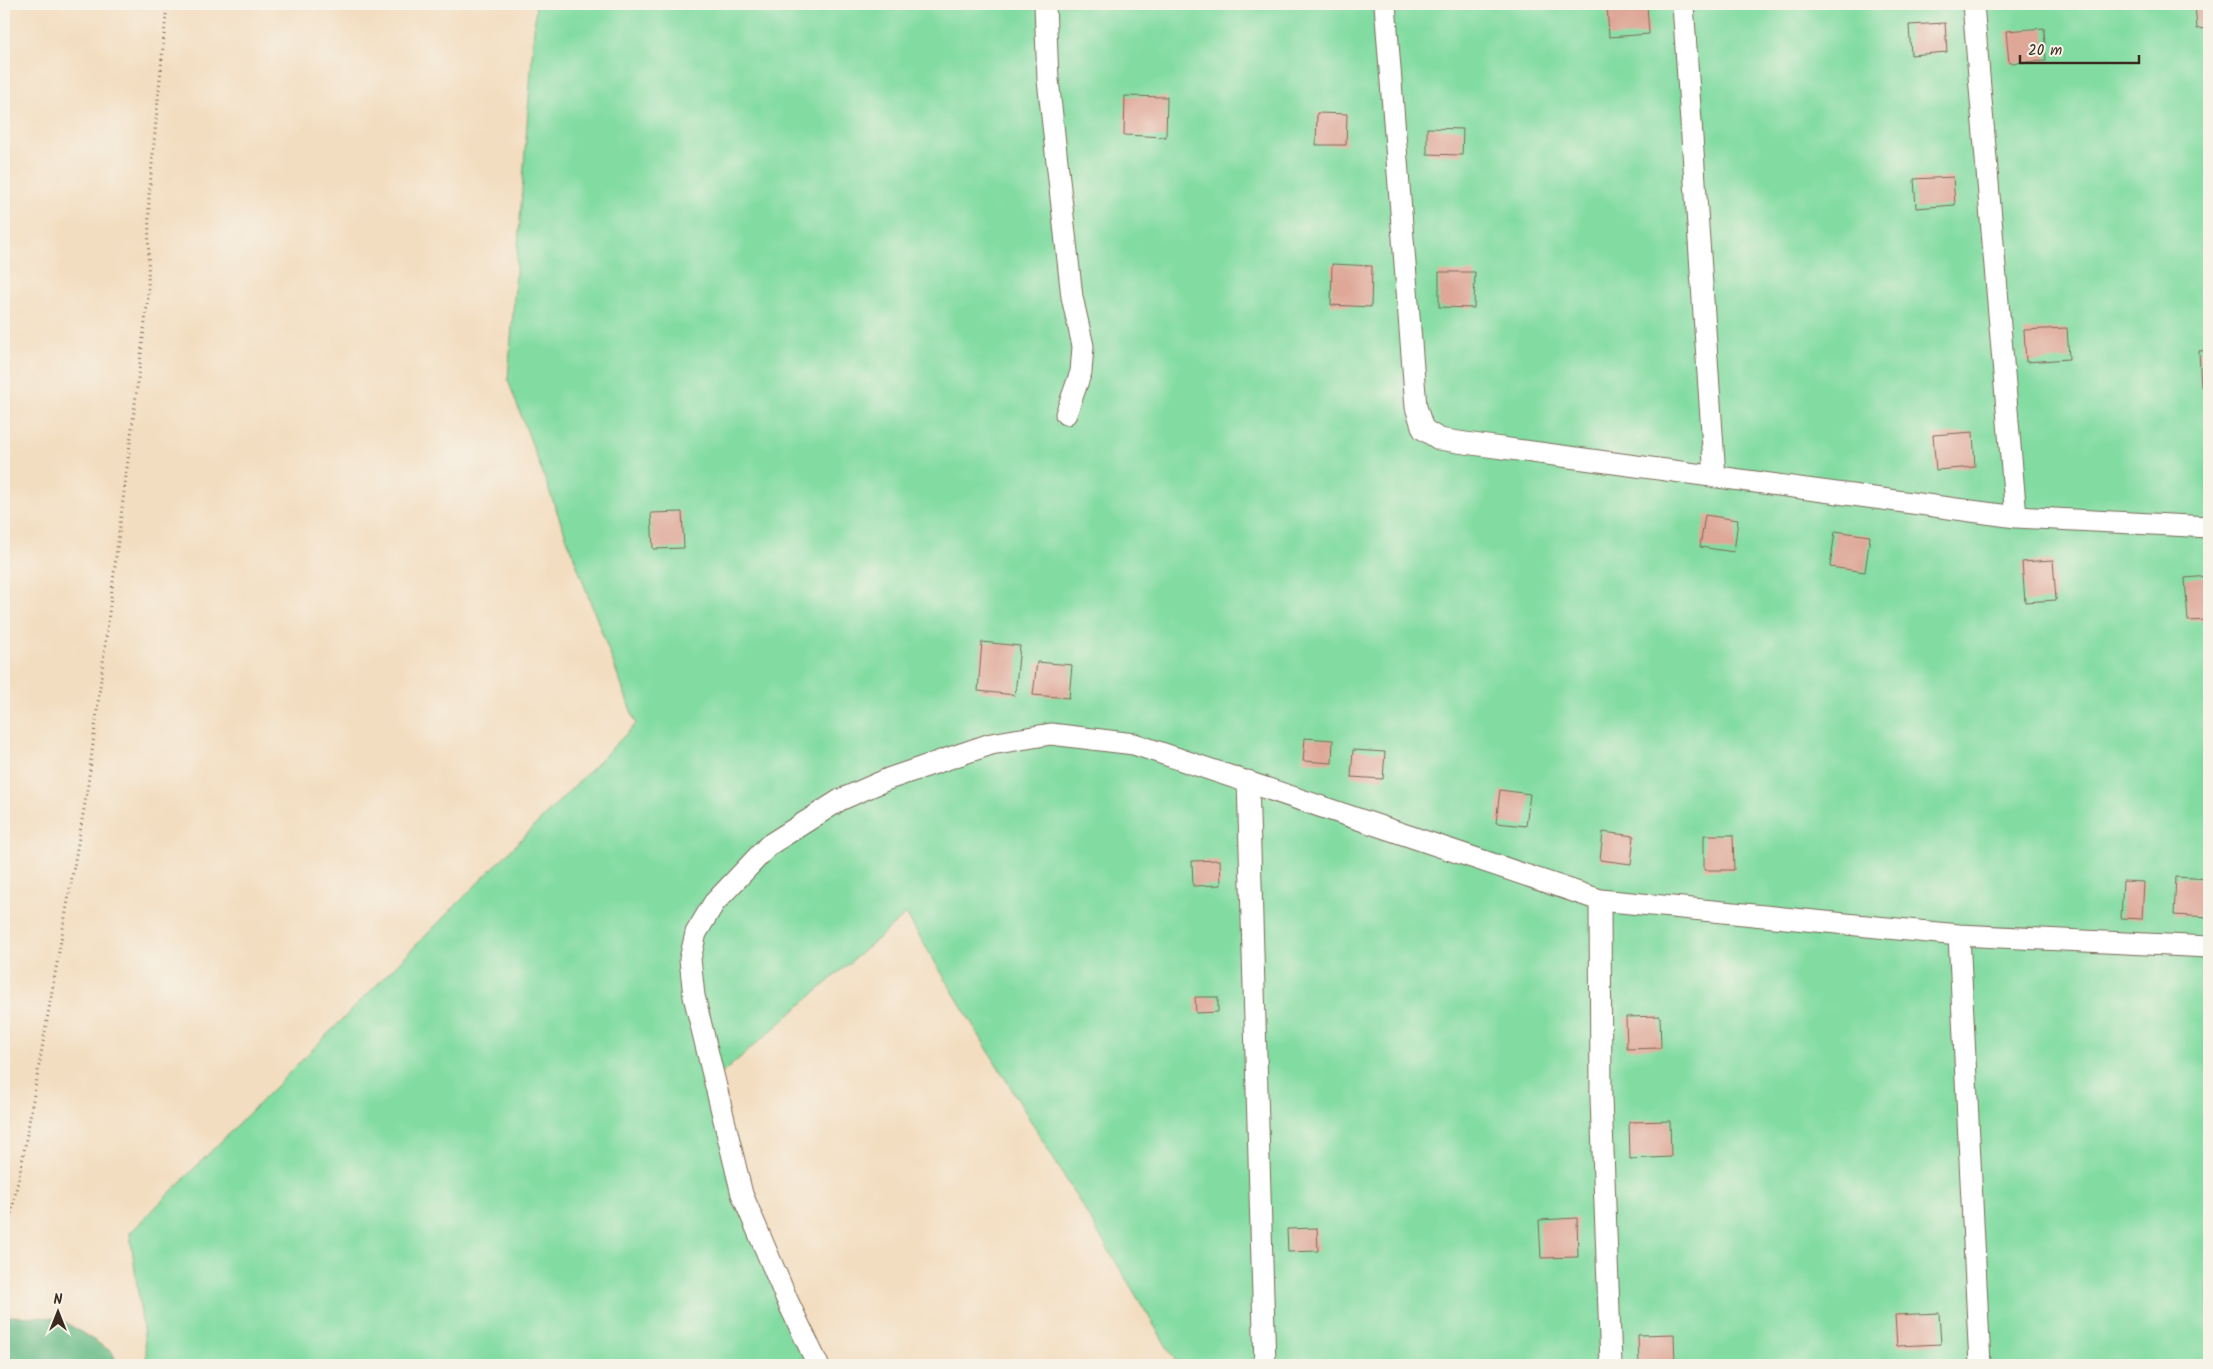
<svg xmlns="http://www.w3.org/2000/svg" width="2213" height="1369" viewBox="0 0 2213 1369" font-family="Kalam,sans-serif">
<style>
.green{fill:#82dca2;stroke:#5e8360}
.forest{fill:#69bc88;stroke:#527353}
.building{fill:#dea798}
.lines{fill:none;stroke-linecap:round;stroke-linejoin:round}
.service-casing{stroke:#7b6957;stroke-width:23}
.path{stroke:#7b6957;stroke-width:3;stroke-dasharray:1 4;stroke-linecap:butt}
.service{stroke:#fff;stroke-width:21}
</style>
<rect width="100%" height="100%" fill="#f7f3e8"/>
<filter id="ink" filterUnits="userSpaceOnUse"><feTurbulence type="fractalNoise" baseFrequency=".02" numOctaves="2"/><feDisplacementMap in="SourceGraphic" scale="10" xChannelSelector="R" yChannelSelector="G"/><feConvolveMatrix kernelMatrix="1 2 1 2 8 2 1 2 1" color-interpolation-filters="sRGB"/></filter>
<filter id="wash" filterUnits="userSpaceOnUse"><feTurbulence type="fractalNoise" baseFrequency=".0096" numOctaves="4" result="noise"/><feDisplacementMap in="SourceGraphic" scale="20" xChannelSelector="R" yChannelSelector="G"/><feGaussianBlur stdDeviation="1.12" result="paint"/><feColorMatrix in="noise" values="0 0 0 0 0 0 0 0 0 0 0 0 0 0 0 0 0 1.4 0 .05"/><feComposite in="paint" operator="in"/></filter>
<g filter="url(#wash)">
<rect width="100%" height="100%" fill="#f3ddc0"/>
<path class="green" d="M 536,4 L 2209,4 L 2209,1365 L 1178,1365 L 906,914 L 713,1081 L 742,1194 L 818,1365 L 148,1365 L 130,1233 L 636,724 L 508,380 Z"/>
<path class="forest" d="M 8,1316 L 59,1318 L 112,1352 L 118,1365 L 4,1365 L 4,1320 Z"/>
<g id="blocks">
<path class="building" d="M 1607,4 L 1647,4 L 1649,34 L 1609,37 Z
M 2195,4 L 2209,4 L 2209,28 L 2197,29 Z
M 1945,23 L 1947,52 L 1911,55 L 1909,25 Z
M 2044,28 L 2046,61 L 2009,63 L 2006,31 Z
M 1125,96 L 1167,97 L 1166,137 L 1124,135 Z
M 1317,113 L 1347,114 L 1346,145 L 1316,145 Z
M 1427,128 L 1463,129 L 1462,155 L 1427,154 Z
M 1953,177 L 1955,205 L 1916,208 L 1914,179 Z
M 1332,264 L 1372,266 L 1371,307 L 1331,305 Z
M 1439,272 L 1475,272 L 1474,308 L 1439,307 Z
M 2067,328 L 2069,359 L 2026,362 L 2024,330 Z
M 2209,350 L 2209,386 L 2201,387 L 2199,351 Z
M 1973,432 L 1975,467 L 1936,470 L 1933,435 Z
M 682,512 L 684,548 L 653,549 L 651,513 Z
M 1705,515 L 1738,520 L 1734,552 L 1700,547 Z
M 1835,531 L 1870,536 L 1865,572 L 1830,567 Z
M 2053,560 L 2056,600 L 2025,602 L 2022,562 Z
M 2209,576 L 2209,620 L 2188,621 L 2185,578 Z
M 982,642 L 1020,646 L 1015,695 L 978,691 Z
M 1037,662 L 1072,665 L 1069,698 L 1033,695 Z
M 1305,738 L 1333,740 L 1332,763 L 1303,761 Z
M 1353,750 L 1385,752 L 1383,779 L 1351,777 Z
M 1500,790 L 1530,794 L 1526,826 L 1496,823 Z
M 1603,832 L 1634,836 L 1631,864 L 1600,860 Z
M 1704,835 L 1733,835 L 1734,870 L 1704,870 Z
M 1220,860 L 1221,885 L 1193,886 L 1192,861 Z
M 2176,877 L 2209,879 L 2209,917 L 2174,915 Z
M 2123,881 L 2144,882 L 2142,919 L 2121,918 Z
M 1195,997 L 1218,997 L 1218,1012 L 1196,1013 Z
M 1660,1016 L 1661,1048 L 1627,1049 L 1626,1017 Z
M 1670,1121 L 1671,1157 L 1630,1159 L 1629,1122 Z
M 1577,1218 L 1578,1257 L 1541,1258 L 1539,1220 Z
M 1317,1228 L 1318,1251 L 1288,1252 L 1287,1229 Z
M 1939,1313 L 1941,1344 L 1897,1346 L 1895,1315 Z
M 1674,1334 L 1675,1365 L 1639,1365 L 1638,1335 Z"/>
</g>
</g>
<g filter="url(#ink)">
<use href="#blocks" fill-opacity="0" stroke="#7b6957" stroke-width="1"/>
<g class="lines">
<defs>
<path id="service" d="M 1045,4 L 1048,80 L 1072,297 L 1083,346 L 1081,372 L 1066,414
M 1385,4 L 1416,407 L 1423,429 L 1439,439 L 1465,443 L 2016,517 L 2209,527
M 1683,4 L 1715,477
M 1973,4 L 2016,517
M 1248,781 L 1265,1365
M 1600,900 L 1601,1098 L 1611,1365
M 1959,935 L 1980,1365
M 818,1365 L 788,1302 L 742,1194 L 694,996 L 690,959 L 696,933 L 714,903 L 769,845 L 840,800 L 888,779 L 991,744 L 1051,734 L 1134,744 L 1600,900 L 1959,935 L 2209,947"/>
</defs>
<use href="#service" class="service-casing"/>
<path class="path" d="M 4,1248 L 23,1157 L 87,792 L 148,298 L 149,196 L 167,4"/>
<use href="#service" class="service"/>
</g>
</g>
<rect width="2213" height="1369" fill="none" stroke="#f7f3e8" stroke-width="20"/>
<g transform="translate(58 1312)" stroke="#f7f3e8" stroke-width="4" paint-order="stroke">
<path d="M0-4L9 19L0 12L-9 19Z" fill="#3b2a1e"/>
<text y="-8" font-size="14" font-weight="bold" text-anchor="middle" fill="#3b2a1e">N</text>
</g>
<path d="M2020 55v8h119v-8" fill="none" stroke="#3b2a1e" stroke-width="2.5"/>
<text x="2028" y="55" font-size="15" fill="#3b2a1e" stroke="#f7f3e8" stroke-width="4" paint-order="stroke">20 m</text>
</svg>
